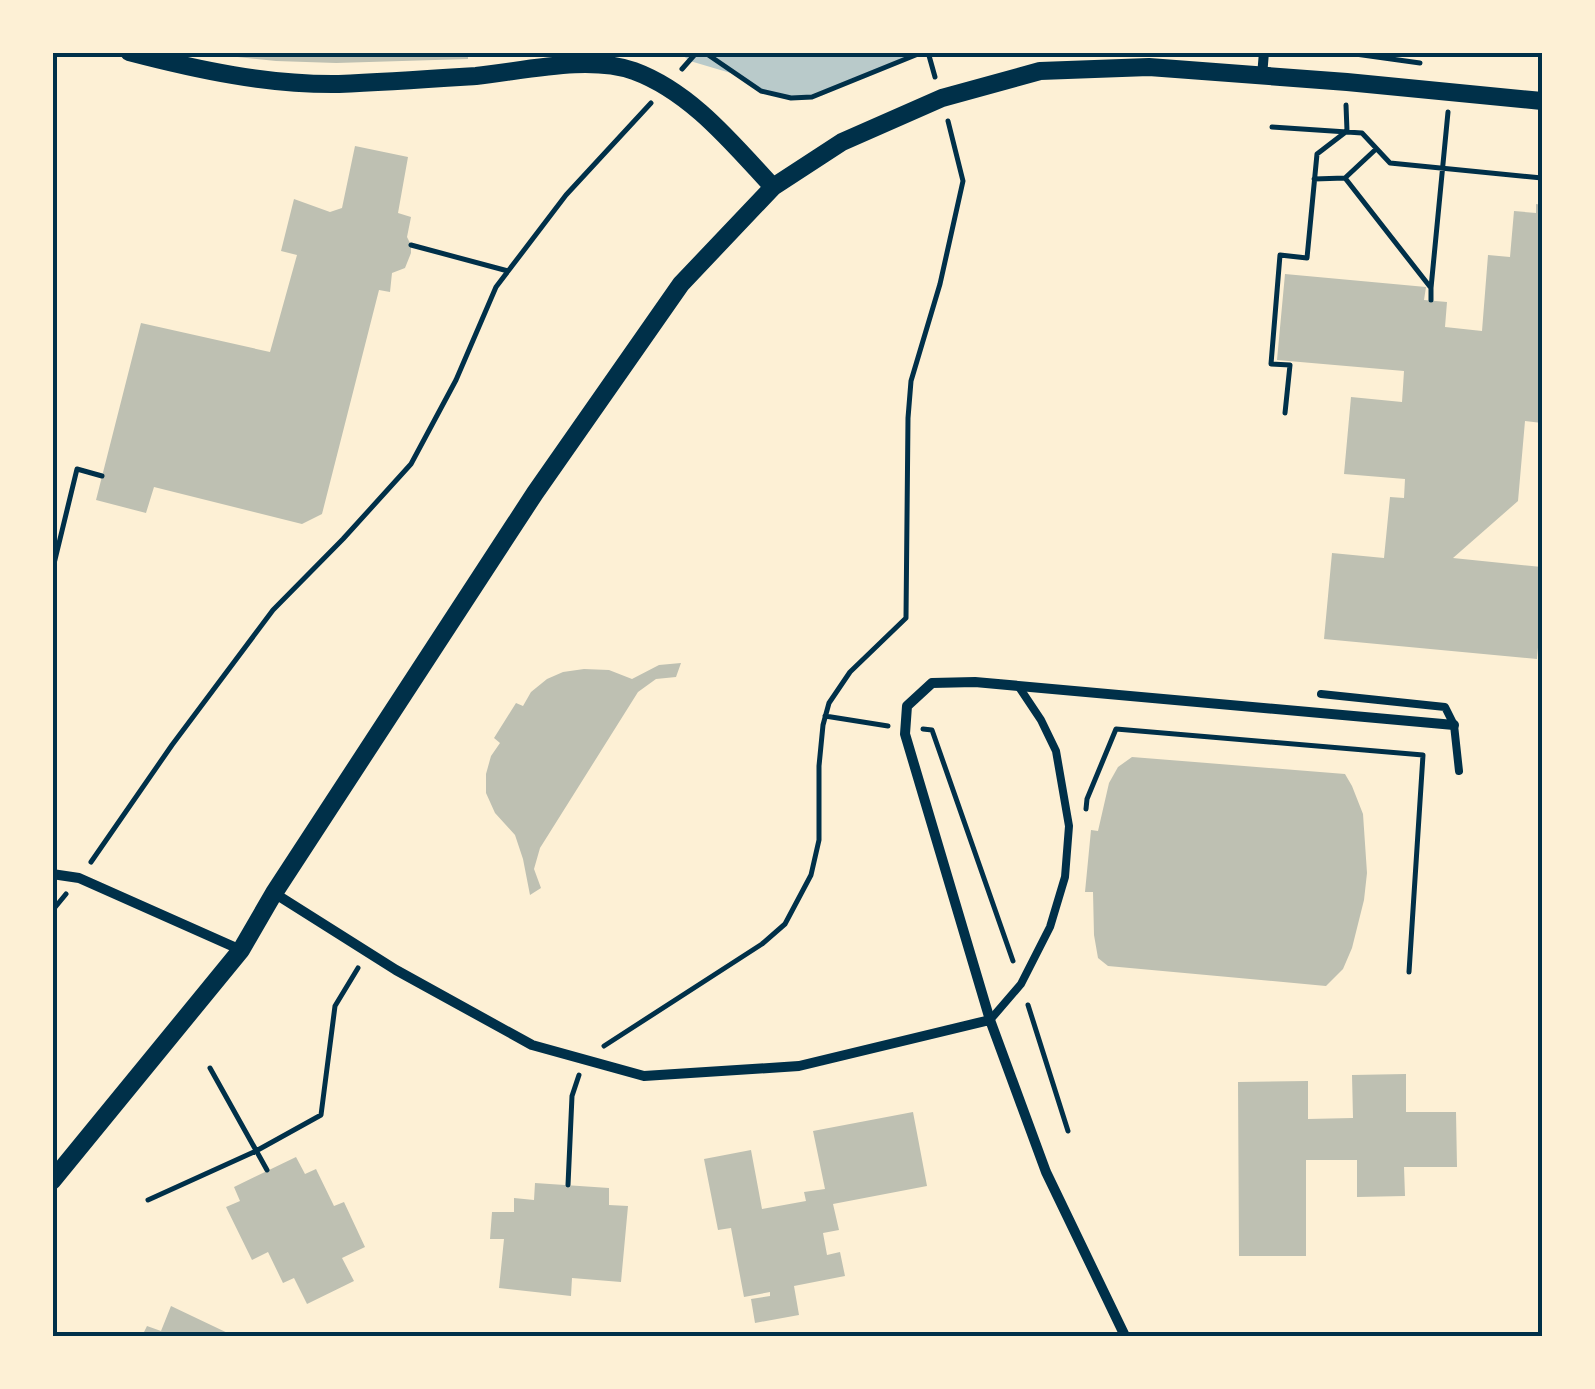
<svg xmlns="http://www.w3.org/2000/svg" width="1595" height="1389" viewBox="0 0 1595 1389" font-family="'DM Sans',sans-serif">
<style>
.green{fill:#b9caca}
.building{fill:#bec0b2}
.lines{fill:none;stroke-linecap:round;stroke-linejoin:round}
.path{stroke:#003049;stroke-width:5}
.service{stroke:#003049;stroke-width:8}
.minor{stroke:#003049;stroke-width:10}
.tertiary{stroke:#003049;stroke-width:18}
.neatline{fill:none;stroke:#003049;stroke-width:4}
</style>
<rect width="100%" height="100%" fill="#fdf0d5"/>
<path class="green" d="M 678,52 L 923,53 L 812,97 L 777,97 L 734,74 L 690,61 Z"/>
<path class="building" d="M 219,52 L 468,52 L 468,59 L 336,63 L 276,61 L 219,55 Z
M 355,146 L 408,157 L 398,213 L 411,217 L 407,237 L 411,245 L 411,253 L 405,268 L 392,273 L 390,292 L 379,290 L 322,514 L 302,524 L 154,487 L 146,513 L 96,500 L 141,323 L 270,352 L 297,255 L 281,251 L 294,199 L 330,212 L 342,208 Z
M 1536,204 L 1542,205 L 1542,423 L 1525,421 L 1518,501 L 1453,558 L 1542,567 L 1542,601 L 1537,659 L 1324,639 L 1332,553 L 1384,558 L 1390,497 L 1404,498 L 1405,479 L 1344,474 L 1351,397 L 1402,402 L 1404,371 L 1277,360 L 1285,274 L 1426,287 L 1424,300 L 1447,302 L 1445,327 L 1482,331 L 1488,255 L 1510,257 L 1514,211 L 1536,213 Z
M 681,663 L 676,677 L 656,679 L 638,692 L 540,848 L 534,869 L 541,888 L 530,895 L 523,859 L 515,835 L 495,813 L 486,793 L 486,774 L 491,756 L 500,743 L 494,738 L 516,703 L 523,706 L 531,692 L 547,679 L 563,672 L 584,669 L 609,670 L 632,679 L 659,665 Z
M 1132,757 L 1345,774 L 1352,786 L 1363,814 L 1367,873 L 1364,900 L 1352,948 L 1343,969 L 1326,986 L 1108,966 L 1098,958 L 1094,935 L 1093,892 L 1085,892 L 1091,830 L 1098,831 L 1109,783 L 1118,767 Z
M 1406,1074 L 1406,1112 L 1456,1112 L 1457,1167 L 1404,1167 L 1405,1196 L 1357,1197 L 1357,1160 L 1306,1160 L 1306,1256 L 1239,1256 L 1238,1082 L 1308,1081 L 1308,1119 L 1353,1118 L 1352,1075 Z
M 913,1112 L 927,1186 L 833,1204 L 839,1230 L 823,1233 L 827,1255 L 840,1252 L 845,1276 L 794,1286 L 799,1315 L 755,1323 L 751,1299 L 770,1296 L 770,1292 L 744,1297 L 731,1228 L 718,1230 L 704,1159 L 751,1150 L 762,1209 L 806,1201 L 804,1192 L 825,1189 L 813,1131 Z
M 296,1157 L 305,1174 L 316,1169 L 334,1206 L 344,1202 L 365,1247 L 342,1258 L 354,1281 L 307,1304 L 294,1278 L 283,1283 L 268,1252 L 252,1260 L 226,1207 L 240,1201 L 234,1187 Z
M 535,1183 L 609,1188 L 609,1205 L 628,1206 L 621,1282 L 572,1278 L 571,1296 L 499,1288 L 504,1239 L 490,1239 L 492,1212 L 514,1212 L 514,1198 L 534,1200 Z
M 171,1306 L 234,1336 L 142,1336 L 147,1326 L 161,1331 Z"/>
<g class="lines">
<path class="path" d="M 704,52 L 761,91 L 791,98 L 812,97 L 923,52
M 928,52 L 935,77
M 1341,52 L 1420,63
M 682,69 L 697,52
M 1272,127 L 1362,133 L 1390,163 L 1542,178
M 1345,178 L 1431,288 L 1431,300
M 1314,179 L 1345,178 L 1375,150
M 411,245 L 508,271
M 1431,288 L 1448,112
M 1285,413 L 1290,365 L 1271,364 L 1280,255 L 1307,258 L 1317,154 L 1347,131 L 1346,105
M 52,572 L 77,469 L 102,476
M 825,716 L 888,726
M 923,729 L 932,730 L 1013,961
M 1086,809 L 1087,799 L 1116,729 L 1423,755 L 1409,972
M 91,862 L 172,745 L 273,610 L 343,539 L 411,464 L 456,380 L 496,287 L 566,195 L 651,103
M 52,911 L 66,894
M 1028,1005 L 1068,1131
M 604,1046 L 762,944 L 785,924 L 811,875 L 819,840 L 819,766 L 823,725 L 829,703 L 850,672 L 906,618 L 908,418 L 911,381 L 940,284 L 963,181 L 948,121
M 210,1068 L 267,1170
M 568,1185 L 572,1096 L 579,1075
M 148,1200 L 256,1151 L 321,1115 L 335,1006 L 358,968"/>
<path class="service" d="M 1321,694 L 1445,707 L 1454,725 L 1459,771
M 990,1020 L 1021,984 L 1050,927 L 1065,877 L 1069,826 L 1056,751 L 1041,720 L 1019,687"/>
<path class="minor" d="M 1262,76 L 1264,52
M 52,874 L 79,878 L 241,950
M 274,893 L 396,970 L 532,1045 L 644,1076 L 799,1066 L 990,1020
M 1125,1336 L 1046,1172 L 990,1020 L 905,734 L 907,706 L 932,683 L 975,682 L 1454,725"/>
<path class="tertiary" d="M 129,52 C 198,70 268,85 339,84 C 385,82 430,79 476,76 C 524,71 588,55 634,71 C 691,92 732,143 773,187
M 52,1181 L 241,950 L 274,893 L 535,493 L 681,284 L 773,187 L 842,142 L 942,98 L 1040,71 L 1149,67 L 1347,82 L 1542,101"/>
</g>
<rect width="1595" height="1389" fill="none" stroke="#fdf0d5" stroke-width="110"/>
<rect x="55" y="55" width="1485" height="1279" class="neatline"/>
</svg>
